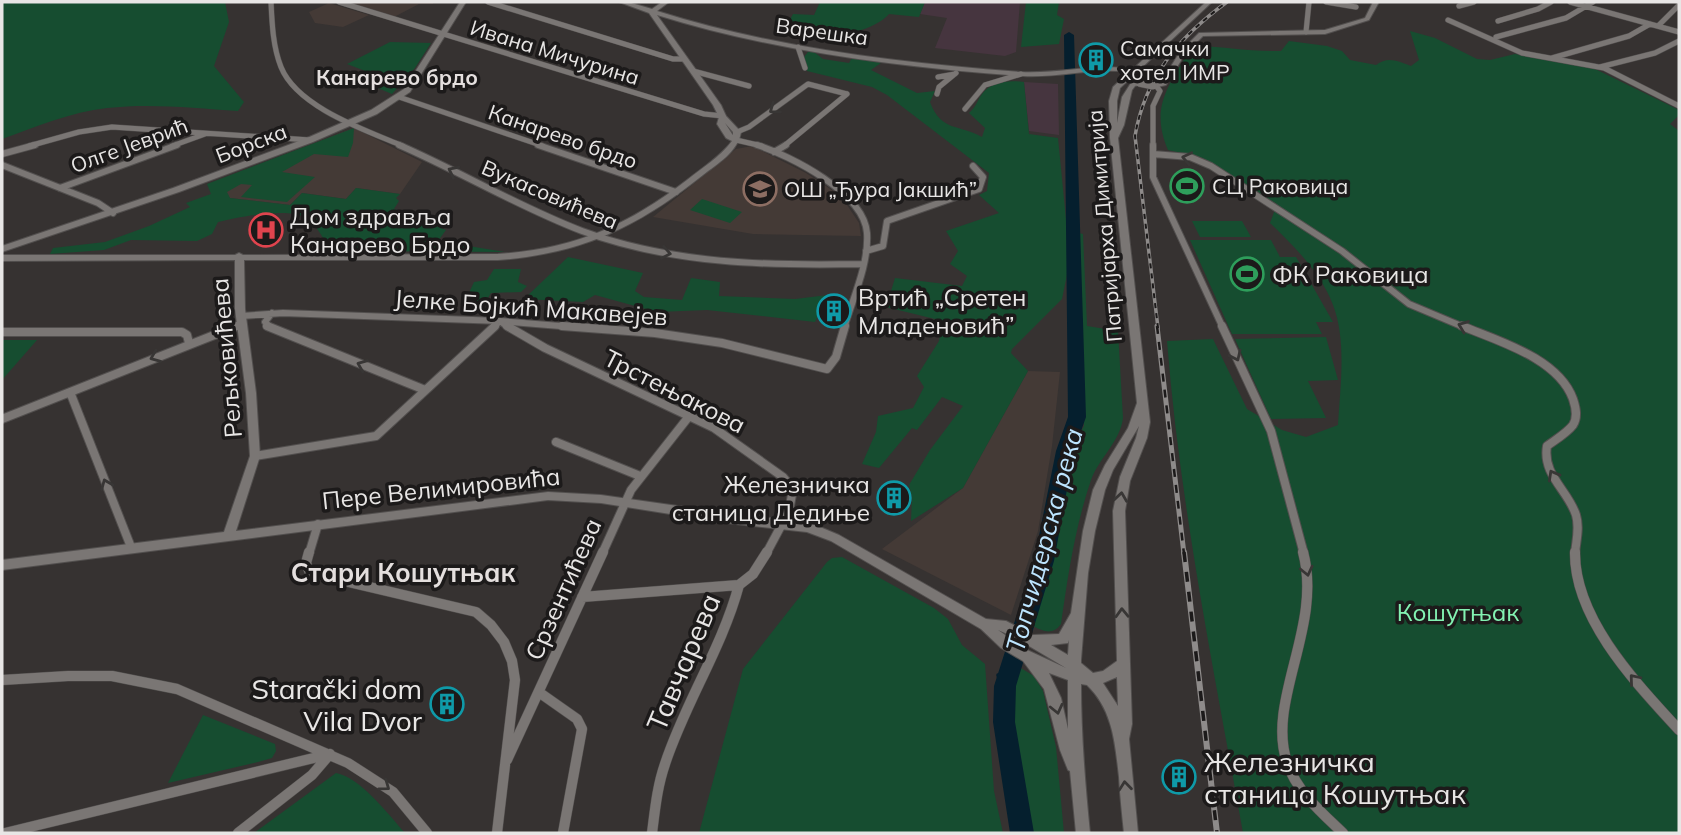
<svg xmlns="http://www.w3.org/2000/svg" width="1681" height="835" viewBox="0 0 1681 835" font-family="Mulish,sans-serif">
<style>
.commercial{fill:#46353f}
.built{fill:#443a36}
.green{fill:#164d30}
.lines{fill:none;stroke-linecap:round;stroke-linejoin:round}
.stream{stroke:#051f2e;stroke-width:3.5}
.river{fill:#051f2e;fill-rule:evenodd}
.street-far3-casing{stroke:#524f4e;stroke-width:6}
.street-far2-casing{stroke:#524f4e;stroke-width:8}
.street-far1-casing{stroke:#524f4e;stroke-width:10}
.street-casing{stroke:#524f4e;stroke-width:11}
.secondary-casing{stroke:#524f4e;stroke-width:2}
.street-far3{stroke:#7a7674;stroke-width:5}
.street-far2{stroke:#7a7674;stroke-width:6}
.street-far1{stroke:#7a7674;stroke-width:8}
.street{stroke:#7a7674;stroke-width:10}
.secondary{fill:#7a7674;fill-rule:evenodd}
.rail-far2-casing{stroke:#8e8b8a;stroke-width:3.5}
.rail-far1-casing{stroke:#8e8b8a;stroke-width:5}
.rail-casing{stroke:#8e8b8a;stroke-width:6}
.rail-far2{stroke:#1c1a1a;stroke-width:2;stroke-dasharray:5;stroke-linecap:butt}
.rail-far1{stroke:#1c1a1a;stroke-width:2.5;stroke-dasharray:8;stroke-linecap:butt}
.rail{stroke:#1c1a1a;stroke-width:3.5;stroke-dasharray:10;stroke-linecap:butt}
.secondary-bridge-casing{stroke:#524f4e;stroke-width:8;stroke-linecap:butt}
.secondary-bridge{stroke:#7a7674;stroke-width:7}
.oneway{stroke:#383635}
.labels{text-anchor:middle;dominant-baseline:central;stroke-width:7;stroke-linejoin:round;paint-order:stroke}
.far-street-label{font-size:21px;fill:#e8e6e5;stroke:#1c1a1a}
.far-poi-label{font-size:21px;fill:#e8e6e5;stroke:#1c1a1a;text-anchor:start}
.far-neighbourhood-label{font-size:21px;font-weight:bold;fill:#e4dfde;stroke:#1c1a1a}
.poi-label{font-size:24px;fill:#e8e6e5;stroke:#1c1a1a;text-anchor:start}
.street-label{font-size:24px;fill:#e8e6e5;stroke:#1c1a1a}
.park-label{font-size:24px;fill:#83f2b2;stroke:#1c1a1a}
.water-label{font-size:26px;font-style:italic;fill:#bde5ff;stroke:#1c1a1a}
.neighbourhood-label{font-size:26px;font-weight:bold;fill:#e4dfde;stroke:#1c1a1a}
.near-street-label{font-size:28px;fill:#e8e6e5;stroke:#1c1a1a}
.near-poi-label{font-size:28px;fill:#e8e6e5;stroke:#1c1a1a;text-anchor:end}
</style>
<rect width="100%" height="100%" fill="#363231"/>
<path class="commercial" d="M 925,2 L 1020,2 L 1016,52 L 1005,56 L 935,48 L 947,18 L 920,14 Z
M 1024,82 L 1058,84 L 1059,135 L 1029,131 Z"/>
<path class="built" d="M 339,2 L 434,2 L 433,4 L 419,4 L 392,18 Z
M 329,3 L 369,15 L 343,27 L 315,23 L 309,12 Z
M 354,128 L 422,162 L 400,194 L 356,188 L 346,199 L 302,193 L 290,205 L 230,198 L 211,183 Z
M 752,146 L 806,173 L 841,196 L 859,223 L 861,236 L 753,234 L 653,217 L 736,149 Z
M 1028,371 L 1060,372 L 1052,446 L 1038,531 L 1011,615 L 882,549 L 963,488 Z"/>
<path class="green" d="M 2,2 L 225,2 L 229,22 L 214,66 L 244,102 L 238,111 C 195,108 150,103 107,108 C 71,112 35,127 2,139 Z
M 820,2 L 925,2 L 919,17 L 889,14 C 873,34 804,47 787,25 L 793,14 L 814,15 Z
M 1026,2 L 1059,2 L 1057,15 L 1064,19 L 1059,44 L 1021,47 Z
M 1410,31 L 1435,38 L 1477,59 L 1490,60 L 1515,54 L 1593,68 L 1679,110 L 1679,115 L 1670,124 L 1679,131 L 1679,833 L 1243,833 C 1214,670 1180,506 1167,341 L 1213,339 L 1247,409 L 1282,430 L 1306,437 L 1338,425 C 1340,388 1347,341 1333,305 C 1321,273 1294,246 1270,223 L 1277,204 L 1203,158 L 1168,150 C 1149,105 1170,85 1192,46 C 1222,46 1251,52 1281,51 L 1289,41 L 1327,46 L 1342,51 L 1350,60 L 1376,65 C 1388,56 1397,61 1411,66 L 1419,60 Z
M 390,42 L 431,43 L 415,68 L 392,94 L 373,86 L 373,74 L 347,64 Z
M 808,52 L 814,52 L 823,59 L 849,63 L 853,56 L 885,60 L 871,70 L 917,93 L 935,91 L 930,102 C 941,132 959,124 982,137 L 985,128 L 969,113 C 976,107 977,101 982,94 C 991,81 1010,80 1024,82 L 1029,134 L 1058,138 L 1070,260 L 1062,299 L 1012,349 L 1011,353 L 1028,371 L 963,488 L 911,521 L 912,497 L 909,485 L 930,450 L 963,406 L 942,397 L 917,430 L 912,428 L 879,468 L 862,464 L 876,432 L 878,416 L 913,408 L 924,387 L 917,376 L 939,341 L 943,321 L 886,307 L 895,278 L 962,286 L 967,276 L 950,264 L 958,251 L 946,231 L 999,213 L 979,195 L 987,191 L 989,173 L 887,95 L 872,87 L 807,71 L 804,57 Z
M 354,128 L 353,143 L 348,157 L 314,154 L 282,172 L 315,177 L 287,202 L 241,197 L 252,185 L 241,184 L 227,192 L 230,198 L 290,205 L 302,193 L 346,199 L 356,188 L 400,194 L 396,198 L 399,201 L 394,209 L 446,230 L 438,241 L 505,252 L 343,251 L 353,240 L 345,247 L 329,247 C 323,239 316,224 308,219 C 289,206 240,217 218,222 L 212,234 L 197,241 L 131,240 L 104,250 L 50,254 L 53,248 L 105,242 L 149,226 L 190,207 L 186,203 L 211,194 L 207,184 Z
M 702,199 L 742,212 L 730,223 L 690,210 Z
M 1192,221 L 1242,221 L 1251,237 L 1200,237 Z
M 1079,233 L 1083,234 L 1087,326 L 1118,331 L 1123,418 C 1120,442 1099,458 1091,480 C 1075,527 1068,575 1061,624 C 1053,635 1044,632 1033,626 L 1057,542 L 1072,449 L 1084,426 Z
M 1190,240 L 1271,240 L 1280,257 L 1296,257 L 1333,322 L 1316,322 L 1322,334 L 1232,334 Z
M 568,257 L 643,273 L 635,291 L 644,297 L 682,300 L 691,278 L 720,282 L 719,296 L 795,299 L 828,295 L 815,322 L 707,310 L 657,312 L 595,295 L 583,302 L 524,299 Z
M 494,269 L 521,269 L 518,282 L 527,286 L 521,292 L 491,293 L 483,306 L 473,303 L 468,295 L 474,282 L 487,280 Z
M 1326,337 L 1338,380 L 1308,381 L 1326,418 L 1271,419 L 1235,339 Z
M 2,340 L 37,340 L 2,380 Z
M 842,557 L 934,608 L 948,619 L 962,645 L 985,664 L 994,791 L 1003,833 L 699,833 L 743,669 L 827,562 L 832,558 Z
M 1019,667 L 1034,676 L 1043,691 L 1056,747 L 1064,833 L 1031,833 L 1010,710 Z
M 203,715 L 275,744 L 276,751 L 272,758 L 258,762 L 168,783 Z
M 336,773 C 360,777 389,815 405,833 L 254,833 Z"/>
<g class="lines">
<path class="stream" d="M 998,675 L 1004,699"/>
<path class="river" d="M 1069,32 L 1074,35 L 1086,417 L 1074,451 L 1054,561 L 1016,686 L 1015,722 L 1034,833 L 1010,833 L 993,722 L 994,686 L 1034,561 L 1056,451 L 1068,417 L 1064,35 Z"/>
<defs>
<path id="street-far3" d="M 271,2 C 272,24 273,47 281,67 C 297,107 365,130 403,146
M 339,2 L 704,114 L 723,116
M 488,2 L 673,59 L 684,59
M 1326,2 L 1356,7
M 1570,2 L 1679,32
M 1459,6 L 1474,2
M 1448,20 L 1522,53 L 1604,68 L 1679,106
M 1498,21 L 1538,9 L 1551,2
M 1658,26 L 1679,5
M 1306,32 L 1309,2
M 1496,37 L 1566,18 L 1593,2
M 798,47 L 805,68
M 1552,58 L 1629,36 L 1650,24
M 1600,67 L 1655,53 L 1679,41
M 693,71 L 749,86
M 938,77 L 955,74
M 937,94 L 939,87 L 956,73
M 399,97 L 543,146
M 965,109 L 985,85 L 1021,74
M 737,132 L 749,127 L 808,84 L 847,94
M 736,140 L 762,146
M 29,146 L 79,132 L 112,127 L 310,140
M 172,146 L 205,134
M 784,146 L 847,94
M 1153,146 L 1153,106 L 1160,91 L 1157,87"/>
<path id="street-far2" d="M 399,145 C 461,172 519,207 582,231 C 672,264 768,266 862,264
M 538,145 L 676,192
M 757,145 C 791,156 864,193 867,233 C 869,264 853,298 844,328
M 1153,145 L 1153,177 L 1223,328
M 774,152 L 786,145
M 2,154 L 35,145
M 1153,154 L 1190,157 L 1211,166 L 1342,251 L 1409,304 L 1466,328
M 2,165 L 98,203 L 113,213
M 60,188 L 177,145
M 866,251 L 883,246 L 887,221 L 979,189 L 983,177 L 973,166
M 241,316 L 283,313 L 500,321 L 585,328
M 233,328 L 242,324
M 271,328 L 265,322 L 272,313
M 493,328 L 500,321 L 509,328"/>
<path id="street-far1" d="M 267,326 L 425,390
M 507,326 L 545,348 L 714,428 L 783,477 L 793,489 L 789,511 L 766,554
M 562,326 L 655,333 L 722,343 L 827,369 L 836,357 L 845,326
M 1222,326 L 1271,431 L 1304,554
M 1462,326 C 1498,341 1558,358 1573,399 C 1576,408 1578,417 1573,425 C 1567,433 1555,440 1547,446 C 1542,475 1568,490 1576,515 C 1580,528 1576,541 1575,554
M 2,332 L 182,332 L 187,335 L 189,343
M 70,392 L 131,547
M 2,419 L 237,326
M 556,442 L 640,476
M 255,456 L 376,436 L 495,326
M 309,554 L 318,524
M 602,554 L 631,490 L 690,415"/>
<path id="street" d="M 309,552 L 306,563 L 310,573 L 476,612 L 491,625 L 504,642 L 512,661 L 515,680 L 497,833
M 1303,552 C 1323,626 1266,701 1287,762 C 1296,791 1322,813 1343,833
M 1575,552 C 1574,619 1637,684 1679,730
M 582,597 L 739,585 L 753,574 L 767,552
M 2,680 L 68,676 L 112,676 L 177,689 L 348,763 L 393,792 L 427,833
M 540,693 L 577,719 L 582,729 L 563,833
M 507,760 L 603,552
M 5,833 L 330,754
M 238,833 L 312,775 L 330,754
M 652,833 C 655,810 657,787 665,764 C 685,703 722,648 739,585"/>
<path id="secondary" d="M 460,2 L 466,2 L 410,92 L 377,114 L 313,142 L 179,192 L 2,252 L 2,246 L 173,188 L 307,138 L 371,110 L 404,89 Z
M 619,2 L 628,2 L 652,9 L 662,2 L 669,2 L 657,11 C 774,48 899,63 1021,72 C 1059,74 1095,63 1133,69 L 1206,2 L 1212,2 L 1120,88 L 1117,101 L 1117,123 L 1122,97 L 1131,83 L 1141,82 L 1141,84 L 1135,86 L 1132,90 L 1124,125 L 1118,138 L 1150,422 L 1147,438 L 1130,481 L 1125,511 L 1132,724 L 1129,739 L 1138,833 L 1124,833 C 1122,814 1120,796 1119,777 C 1115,743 1113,710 1087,685 L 1081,684 C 1081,734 1085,783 1090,833 L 1076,833 L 1070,771 L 1068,770 L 1060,750 L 1044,689 L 1023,661 L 1001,648 L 981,629 L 831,541 L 807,532 L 727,523 L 601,503 L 548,500 L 2,570 L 2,560 L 224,532 L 250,456 L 246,393 L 235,309 L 235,260 L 2,261 L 2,255 L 235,255 L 239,253 L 243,255 L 498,254 C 574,249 627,226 687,180 C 702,168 720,157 732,141 L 726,138 L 717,124 L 719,117 L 713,105 L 649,13 ZM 657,15 C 772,51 903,68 1023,76 C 1059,78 1094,67 1129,72 L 1113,87 L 1109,101 L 1110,138 L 1137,403 L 1128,428 L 1105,465 L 1093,490 L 1083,531 L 1071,613 L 1059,634 L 1033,635 L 1006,621 L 986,619 L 839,535 L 808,522 L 727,513 L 601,495 L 548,492 L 236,531 L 260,456 L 256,393 L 245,309 L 244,260 L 498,260 C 581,254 638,227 703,175 C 717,164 738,152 741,132 L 726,116 L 721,105 ZM 725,123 L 733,132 L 733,135 L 732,134 ZM 1139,426 L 1136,438 L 1120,477 L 1113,511 L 1117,661 L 1103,671 L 1093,673 L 1081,663 L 1081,660 L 1088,573 L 1095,531 L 1105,490 L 1113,470 ZM 998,630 L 1012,636 L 1066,668 L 1025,649 ZM 1069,640 L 1068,655 L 1051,645 L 1068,643 ZM 1049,673 L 1068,680 L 1068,729 L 1061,698 ZM 1117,677 L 1118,706 L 1103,683 Z
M 1373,2 L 1379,2 L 1369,20 L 1325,34 L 1203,36 L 1185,54 L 1166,85 L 1153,88 L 1149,86 L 1161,82 L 1180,52 L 1199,33 L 1325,30 L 1365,18 Z"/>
</defs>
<use href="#street-far3" class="street-far3-casing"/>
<use href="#street-far2" class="street-far2-casing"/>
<use href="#street-far1" class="street-far1-casing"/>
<use href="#street" class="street-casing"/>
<use href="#secondary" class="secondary-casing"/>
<use href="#street-far3" class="street-far3"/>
<use href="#street-far2" class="street-far2"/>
<use href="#street-far1" class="street-far1"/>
<use href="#street" class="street"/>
<use href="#secondary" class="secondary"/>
<defs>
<path id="rail-far2" d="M 1158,328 L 1135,136 C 1145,77 1179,37 1227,2"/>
<path id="rail-far1" d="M 1157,326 L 1184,554"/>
<path id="rail" d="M 1184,552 L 1217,833"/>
</defs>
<use href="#rail-far2" class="rail-far2-casing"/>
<use href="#rail-far1" class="rail-far1-casing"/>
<use href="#rail" class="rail-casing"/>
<use href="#rail-far2" class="rail-far2"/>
<use href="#rail-far1" class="rail-far1"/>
<use href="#rail" class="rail"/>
<defs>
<path id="secondary-bridge" d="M 1139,83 L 1153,86"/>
</defs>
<use href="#secondary-bridge" class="secondary-bridge-casing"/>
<use href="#secondary-bridge" class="secondary-bridge"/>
</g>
<defs><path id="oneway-chevron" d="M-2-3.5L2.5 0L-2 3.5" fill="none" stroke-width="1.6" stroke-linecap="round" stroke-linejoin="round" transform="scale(1.75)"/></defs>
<g class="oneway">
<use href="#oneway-chevron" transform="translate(774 109) rotate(144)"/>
<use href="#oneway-chevron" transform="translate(1187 158) rotate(-168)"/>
<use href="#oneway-chevron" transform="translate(453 171) rotate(-154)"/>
<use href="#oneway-chevron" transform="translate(666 253) rotate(11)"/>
<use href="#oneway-chevron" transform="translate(1463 326) rotate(-159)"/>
<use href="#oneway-chevron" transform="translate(1236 356) rotate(65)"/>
<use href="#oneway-chevron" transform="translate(155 357) rotate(158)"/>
<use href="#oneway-chevron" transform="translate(362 365) rotate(-158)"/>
<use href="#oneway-chevron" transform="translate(1553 475) rotate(-119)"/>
<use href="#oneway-chevron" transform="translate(106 484) rotate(-112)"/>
<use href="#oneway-chevron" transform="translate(1121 497) rotate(-82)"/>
<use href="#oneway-chevron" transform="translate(1307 571) rotate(77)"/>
<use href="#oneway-chevron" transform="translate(1122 613) rotate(-92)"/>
<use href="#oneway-chevron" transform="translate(1634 679) rotate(-130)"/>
<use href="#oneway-chevron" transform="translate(1057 709) rotate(77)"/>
<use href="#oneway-chevron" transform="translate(385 786) rotate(36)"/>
<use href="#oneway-chevron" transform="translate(1125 786) rotate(-96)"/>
</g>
<defs>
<symbol id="building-ring" viewBox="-11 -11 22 22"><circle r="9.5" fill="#1c1a1a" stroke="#0f9aa8" stroke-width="1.5"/><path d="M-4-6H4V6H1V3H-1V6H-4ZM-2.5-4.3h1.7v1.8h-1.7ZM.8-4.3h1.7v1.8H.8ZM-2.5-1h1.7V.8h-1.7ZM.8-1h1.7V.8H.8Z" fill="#0f9aa8"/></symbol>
<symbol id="stadium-ring" viewBox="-11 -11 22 22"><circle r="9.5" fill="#1c1a1a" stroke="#2e9e5b" stroke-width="1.5"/><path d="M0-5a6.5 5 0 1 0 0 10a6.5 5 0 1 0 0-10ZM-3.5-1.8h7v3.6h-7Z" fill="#2e9e5b"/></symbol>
<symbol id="school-ring" viewBox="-11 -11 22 22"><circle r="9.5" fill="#1c1a1a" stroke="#8d6e63" stroke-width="1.5"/><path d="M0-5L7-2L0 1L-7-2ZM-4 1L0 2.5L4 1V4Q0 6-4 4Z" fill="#8d6e63"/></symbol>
<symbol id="hospital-ring" viewBox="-11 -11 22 22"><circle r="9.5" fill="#1c1a1a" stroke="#e0444e" stroke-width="1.5"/><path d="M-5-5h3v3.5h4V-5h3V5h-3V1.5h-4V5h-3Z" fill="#e0444e"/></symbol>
</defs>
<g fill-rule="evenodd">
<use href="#building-ring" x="1077" y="41" width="38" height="38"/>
<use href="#stadium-ring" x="1168" y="167" width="38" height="38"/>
<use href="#school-ring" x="741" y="170" width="38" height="38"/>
<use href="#hospital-ring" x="247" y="211" width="38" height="38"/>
<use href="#stadium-ring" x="1228" y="255" width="38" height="38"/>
<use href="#building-ring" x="815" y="292" width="38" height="38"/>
<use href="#building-ring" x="875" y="479" width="38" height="38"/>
<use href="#building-ring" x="428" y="685" width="38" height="38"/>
<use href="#building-ring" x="1160" y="758" width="38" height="38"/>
</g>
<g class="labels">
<g class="far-street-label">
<text transform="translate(822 31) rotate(8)">Варешка</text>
<text transform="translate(555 52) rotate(17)">Ивана Мичурина</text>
<text transform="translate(563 136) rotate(19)">Канарево брдо</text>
<text transform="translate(251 143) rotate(-21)">Борска</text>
<text transform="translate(129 145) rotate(-20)">Олге Јеврић</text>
<text transform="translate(550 194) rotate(23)">Вукасовићева</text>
<text transform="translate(1104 226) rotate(-95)">Патријарха Димитрија</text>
</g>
<g class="far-poi-label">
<text x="1120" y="48">Самачки<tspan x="1120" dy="24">хотел ИМР</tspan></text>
<text x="1212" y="186">СЦ Раковица</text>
<text x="784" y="189">ОШ „Ђура Јакшић”</text>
</g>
<g class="far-neighbourhood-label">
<text x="397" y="77">Канарево брдо</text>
</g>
<g class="poi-label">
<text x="290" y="216">Дом здравља<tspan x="290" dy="28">Канарево Брдо</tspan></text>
<text x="1272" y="274">ФК Раковица</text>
<text x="858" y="297">Вртић „Сретен<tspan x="858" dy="28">Младеновић”</tspan></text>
<text x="870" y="484" text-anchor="end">Железничка<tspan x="870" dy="28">станица Дедиње</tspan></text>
</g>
<g class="street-label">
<text transform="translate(531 307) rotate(4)">Јелке Бојкић Макавејев</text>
<text transform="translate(226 358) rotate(-95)">Рељковићева</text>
<text transform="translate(675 391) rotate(27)">Трстењакова</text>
<text transform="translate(441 488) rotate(-6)">Пере Велимировића</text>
<text transform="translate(563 589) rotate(-66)">Срзентићева</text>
</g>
<g class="park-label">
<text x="1458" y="612">Кошутњак</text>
</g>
<g class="water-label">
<text transform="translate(1044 540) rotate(-75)">Топчидерска река</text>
</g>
<g class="neighbourhood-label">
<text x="403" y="572">Стари Кошутњак</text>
</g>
<g class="near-street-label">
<text transform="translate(683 662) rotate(-67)">Тавчарева</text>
</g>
<g class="near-poi-label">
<text x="422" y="688">Starački dom<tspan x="422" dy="32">Vila Dvor</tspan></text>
<text x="1204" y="761" text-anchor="start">Железничка<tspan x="1204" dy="32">станица Кошутњак</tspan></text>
</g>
</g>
<rect width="1681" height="835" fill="none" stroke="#e8e6e5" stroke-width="7"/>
</svg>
